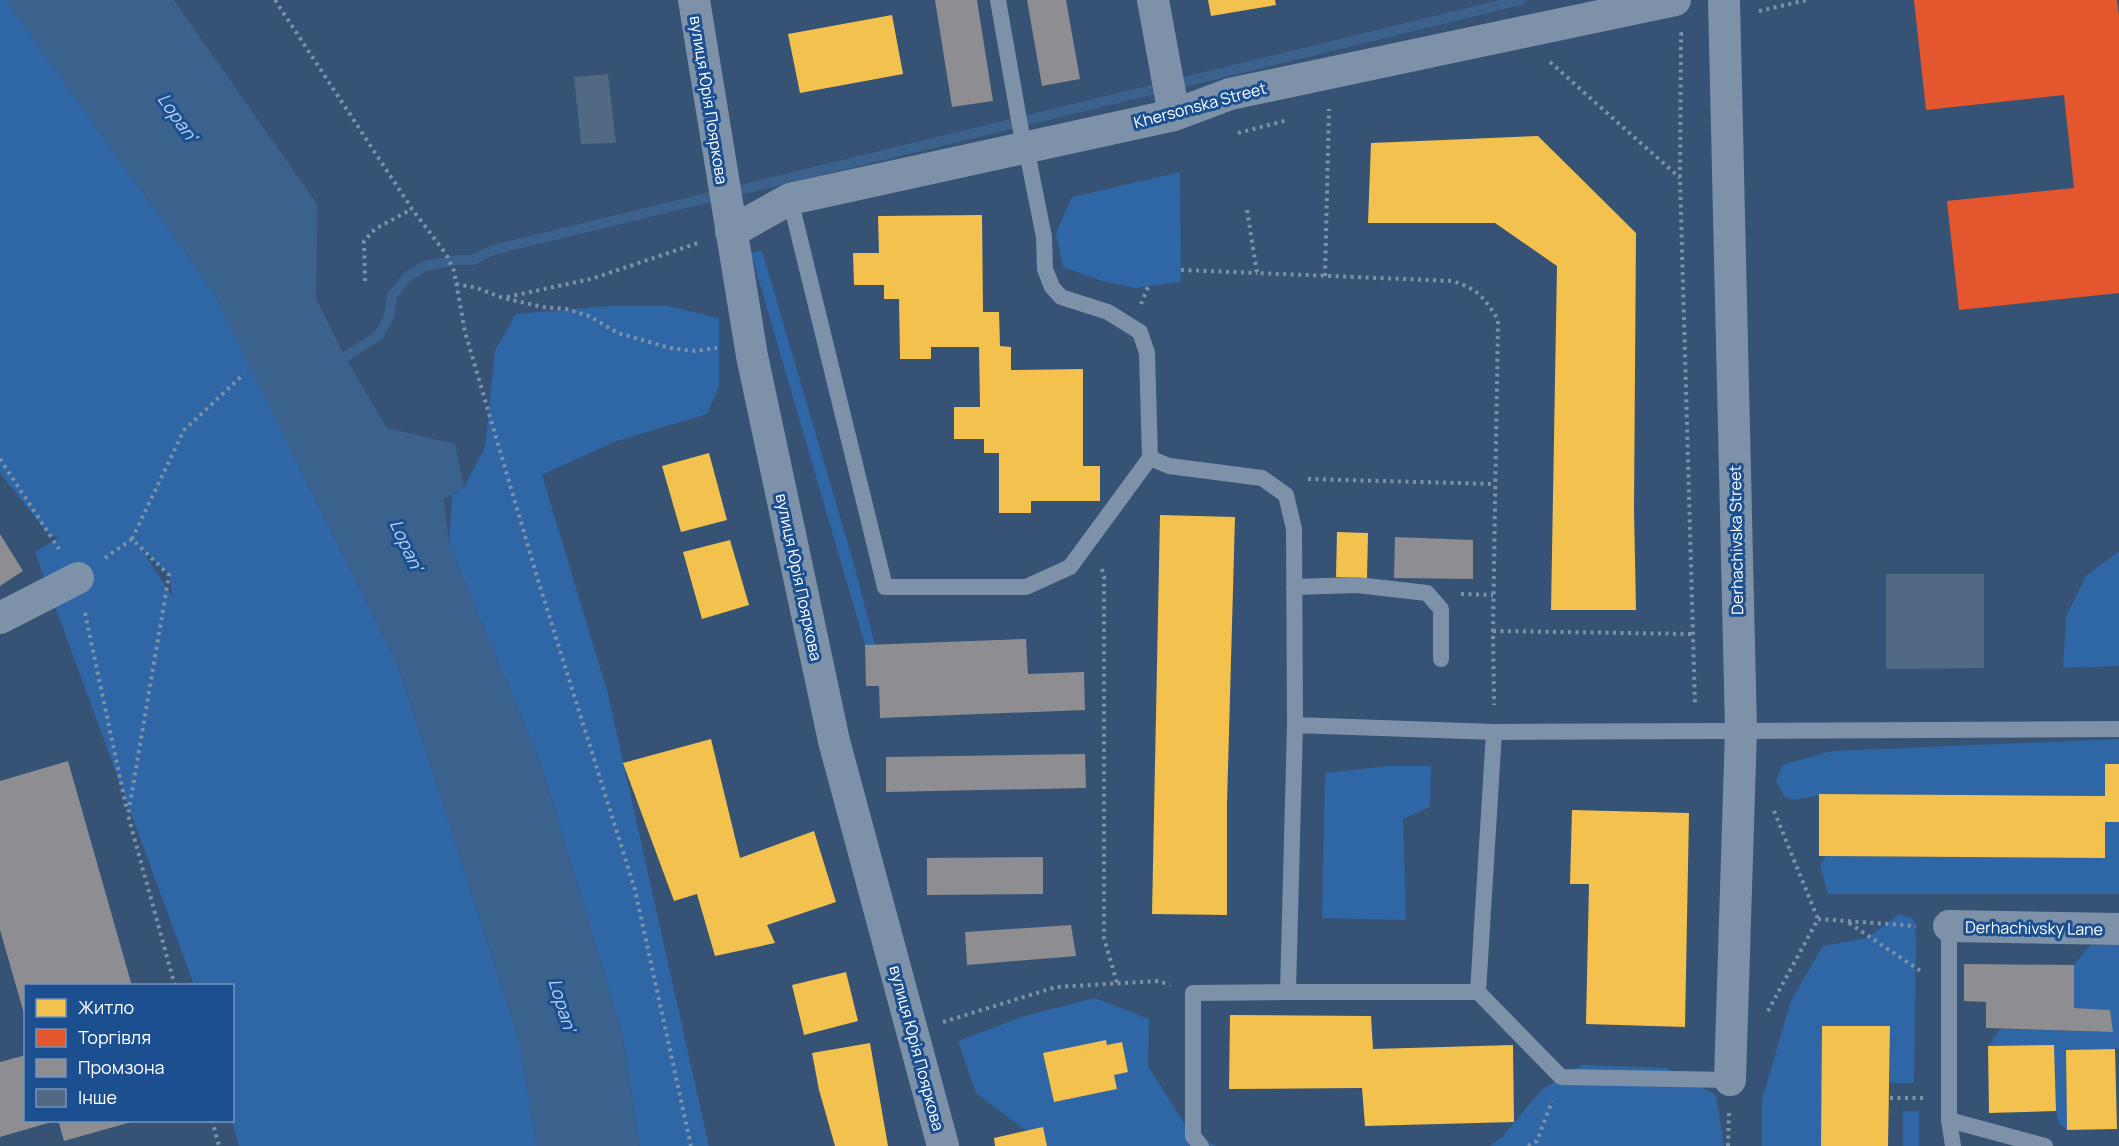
<svg xmlns="http://www.w3.org/2000/svg" width="2119" height="1146" viewBox="0 0 2119 1146" font-family="Manrope,sans-serif">
<style>
.green{fill:#2f66a5;fill-rule:evenodd}
.water{fill:#3b618d}
.homes{fill:#f2c14e}
.shops{fill:#e4572e}
.industry{fill:#8d8d92}
.lines{fill:none;stroke-linecap:round;stroke-linejoin:round}
.stream{stroke:#3b618d;stroke-width:10}
.building{fill:#526984}
.path{stroke:#7d92a8;stroke-width:4;stroke-dasharray:3 4.5;stroke-linecap:butt}
.lane{stroke:#7d92a8;stroke-width:16}
.street{stroke:#7d92a8;stroke-width:32}
.labels{text-anchor:middle;dominant-baseline:central;stroke-width:6;stroke-linejoin:round;paint-order:stroke}
.street-label{font-size:16px;fill:#fff;stroke:#1b4f8f}
.water-label{font-size:18px;font-style:italic;fill:#b5d3f5;stroke:#1b4f8f}
</style>
<rect width="100%" height="100%" fill="#365274"/>
<path class="green" d="M 0,0 L 6,0 L 213,291 L 399,668 L 520,1043 L 537,1146 L 239,1146 L 232,1121 L 232,986 L 194,985 L 35,552 L 59,537 L 50,536 L 0,473 ZM 141,548 L 169,575 L 173,598 Z
M 1180,172 L 1181,282 L 1135,288 L 1102,281 L 1063,267 L 1056,233 L 1072,197 Z
M 762,251 L 853,561 L 875,645 L 865,645 L 751,253 Z
M 610,306 L 668,306 L 719,318 L 719,387 L 707,414 L 614,442 L 542,475 L 608,694 L 709,1146 L 640,1146 L 622,1033 L 541,764 L 449,544 L 452,495 L 464,487 L 485,447 L 495,350 L 516,314 Z
M 2119,551 L 2119,666 L 2063,668 L 2066,617 L 2086,576 Z
M 2119,739 L 2119,764 L 2105,764 L 2105,796 L 1826,794 L 1795,800 L 1785,797 L 1776,782 L 1782,765 L 1832,751 Z
M 1388,766 L 1431,766 L 1430,807 L 1403,819 L 1406,920 L 1322,918 L 1325,773 Z
M 2105,822 L 2119,822 L 2119,894 L 1828,894 L 1820,866 L 1826,856 L 2105,858 Z
M 1899,914 L 1914,919 L 1916,939 L 1914,1083 L 1890,1083 L 1890,1026 L 1823,1026 L 1821,1146 L 1762,1146 L 1762,1100 L 1791,1000 L 1823,946 L 1867,938 Z
M 2090,945 L 2119,945 L 2119,1047 L 2115,1049 L 2066,1050 L 2067,1130 L 2059,1123 L 2056,1111 L 2054,1045 L 1988,1046 L 2000,1029 L 2112,1032 L 2110,1010 L 2074,1008 L 2074,965 Z
M 1095,998 L 1149,1019 L 1148,1066 L 1192,1136 L 1217,1146 L 1046,1146 L 976,1093 L 958,1041 L 1024,1016 Z
M 1582,1065 L 1667,1068 L 1716,1095 L 1724,1146 L 1490,1146 L 1502,1137 L 1541,1090 Z
M 1903,1111 L 1919,1111 L 1919,1146 L 1903,1146 Z"/>
<path class="water" d="M 6,0 L 174,0 L 317,204 L 316,298 L 345,357 L 387,428 L 455,444 L 464,487 L 444,499 L 449,544 L 541,764 L 622,1033 L 640,1146 L 537,1146 L 520,1043 L 399,668 L 213,291 Z"/>
<path class="homes" d="M 1208,0 L 1275,0 L 1276,5 L 1211,16 Z
M 892,15 L 903,74 L 800,93 L 788,34 Z
M 1538,136 L 1636,233 L 1634,509 L 1636,610 L 1551,610 L 1557,266 L 1495,223 L 1368,223 L 1371,143 Z
M 982,215 L 983,312 L 999,312 L 1000,346 L 1011,347 L 1011,370 L 1083,369 L 1083,466 L 1100,466 L 1100,501 L 1031,501 L 1031,513 L 999,513 L 999,453 L 984,453 L 984,439 L 954,439 L 954,407 L 980,407 L 979,347 L 931,347 L 931,359 L 900,359 L 899,299 L 884,299 L 884,285 L 854,285 L 853,253 L 879,253 L 878,216 Z
M 709,453 L 727,520 L 681,532 L 662,466 Z
M 1160,515 L 1235,517 L 1227,804 L 1227,915 L 1152,914 Z
M 1337,532 L 1368,533 L 1367,578 L 1336,577 Z
M 730,540 L 749,605 L 702,619 L 683,552 Z
M 711,739 L 740,858 L 814,831 L 836,902 L 767,925 L 775,943 L 715,956 L 697,894 L 674,901 L 623,763 Z
M 2105,764 L 2119,764 L 2119,822 L 2105,822 L 2105,858 L 1819,856 L 1819,794 L 2105,796 Z
M 1572,810 L 1689,813 L 1685,1027 L 1586,1024 L 1589,884 L 1570,884 Z
M 846,972 L 858,1021 L 804,1035 L 792,985 Z
M 1230,1015 L 1371,1016 L 1373,1049 L 1513,1045 L 1514,1122 L 1365,1126 L 1362,1088 L 1229,1089 Z
M 1822,1026 L 1890,1026 L 1888,1146 L 1821,1146 Z
M 1106,1040 L 1107,1045 L 1122,1042 L 1128,1072 L 1114,1075 L 1117,1089 L 1054,1102 L 1043,1053 Z
M 870,1043 L 888,1146 L 835,1146 L 819,1090 L 812,1053 Z
M 2054,1045 L 2056,1111 L 1989,1113 L 1988,1046 Z
M 2115,1049 L 2117,1129 L 2067,1130 L 2066,1050 Z
M 1043,1127 L 1047,1146 L 995,1146 L 994,1138 Z"/>
<path class="shops" d="M 1914,0 L 2117,0 L 2119,16 L 2119,293 L 1959,310 L 1947,201 L 2074,188 L 2064,95 L 1926,110 Z"/>
<path class="industry" d="M 935,0 L 977,0 L 993,101 L 952,107 Z
M 1027,0 L 1066,0 L 1080,79 L 1042,86 Z
M 0,534 L 23,571 L 0,586 Z
M 1395,537 L 1473,540 L 1473,579 L 1394,578 Z
M 1026,639 L 1028,674 L 1084,672 L 1085,710 L 880,718 L 879,686 L 866,686 L 865,645 Z
M 1085,754 L 1086,788 L 886,792 L 886,757 Z
M 68,761 L 132,986 L 26,986 L 25,1017 L 0,930 L 0,781 Z
M 1043,857 L 1043,894 L 927,895 L 927,858 Z
M 1071,925 L 1076,956 L 967,965 L 965,932 Z
M 1964,964 L 2074,965 L 2074,1008 L 2110,1010 L 2113,1032 L 1986,1028 L 1986,1002 L 1964,1001 Z
M 26,1055 L 26,1120 L 55,1121 L 0,1137 L 0,1062 Z
M 58,1120 L 135,1120 L 135,1121 L 64,1141 Z"/>
<g class="lines">
<path class="stream" d="M 337,368 L 345,357 L 379,335 L 389,317 L 392,296 L 407,277 L 425,266 L 457,260 L 473,260 L 493,250 L 1521,0"/>
</g>
<path class="building" d="M 608,74 L 616,143 L 581,144 L 574,77 Z
M 1886,574 L 1984,574 L 1984,668 L 1886,669 Z"/>
<g class="lines">
<path class="path" d="M 275,0 L 412,209 L 446,254 L 454,271 L 465,332 L 538,580 L 635,890 L 691,1146
M 1759,11 L 1807,0
M 1683,34 L 1681,34 L 1680,179 L 1695,705
M 1550,62 L 1680,178
M 1238,133 L 1288,120
M 1247,210 L 1257,273 L 1452,281 C 1477,288 1485,298 1498,320 L 1493,631 L 1494,705
M 1181,270 L 1257,273
M 1325,276 L 1329,109
M 365,281 L 364,241 L 375,229 L 412,209
M 456,284 L 477,288 L 503,298 L 543,307 L 566,309 L 589,316 L 618,333 L 670,348 L 695,351 L 717,348
M 507,297 L 591,279 L 698,243
M 1141,304 L 1148,287
M 0,459 L 59,549
M 1308,479 L 1495,484
M 132,539 L 184,430 L 244,374
M 105,558 L 132,539 L 169,575 L 128,815 L 175,986
M 1102,569 L 1104,577 L 1104,938 L 1117,983
M 1461,594 L 1493,595
M 85,613 L 127,811
M 1493,631 L 1694,634
M 1774,811 L 1818,919
M 1818,919 L 1916,926
M 1849,923 L 1922,972
M 1768,1011 L 1818,919
M 943,1022 L 1056,987 L 1158,981 L 1170,985
M 1890,1098 L 1924,1098
M 212,1120 L 219,1146
M 1528,1146 L 1537,1141 L 1552,1101
M 1728,1146 L 1729,1113"/>
<path class="lane" d="M 998,0 L 1022,137 L 1026,147 L 1044,237 L 1045,269 L 1052,287 L 1061,297 L 1108,312 L 1140,332 L 1147,353 L 1150,458 L 1169,466 L 1262,478 L 1286,495 L 1294,529 L 1295,725 L 1288,992 L 1478,992
M 790,199 L 885,587 L 1026,587 L 1070,567 L 1150,458
M 1294,587 L 1357,585 L 1427,593 L 1441,609 L 1441,659
M 1295,725 L 1494,732 L 2119,729
M 1494,732 L 1478,992 L 1561,1077 L 1730,1080
M 1949,926 L 1949,1120 L 1953,1146
M 1949,1120 L 2045,1146
M 1201,1146 L 1193,1136 L 1193,993 L 1288,992"/>
<path class="street" d="M 694,0 L 752,356 L 834,741 L 943,1146
M 1153,0 L 1174,115
M 1724,0 L 1741,730 L 1730,1080
M 731,232 L 790,199 L 1174,115 L 1230,94 L 1675,0
M 0,618 L 78,578
M 1949,926 L 2119,929"/>
</g>
<g class="labels">
<g class="street-label">
<text transform="translate(709 100) rotate(81)">вулиця Юрія Пояркова</text>
<text transform="translate(1200 105) rotate(-15)">Khersonska Street</text>
<text transform="translate(1736 540) rotate(-91)">Derhachivska Street</text>
<text transform="translate(799 577) rotate(78)">вулиця Юрія Пояркова</text>
<text transform="translate(2034 928) rotate(1)">Derhachivsky Lane</text>
<text transform="translate(917 1048) rotate(75)">вулиця Юрія Пояркова</text>
</g>
<g class="water-label">
<text transform="translate(178 117) rotate(55)">Lopan'</text>
<text transform="translate(407 545) rotate(65)">Lopan'</text>
<text transform="translate(563 1005) rotate(73)">Lopan'</text>
</g>
</g>
<rect x="24" y="984" width="210" height="138" fill="#1b4f8f" stroke="#7695bc" stroke-width="1.5"/>
<rect x="36" y="999" width="30" height="18" fill="#f2c14e" stroke="#7695bc" stroke-width="1.5"/>
<text x="78" y="1014" font-size="18" fill="#ffffff">Житло</text>
<rect x="36" y="1029" width="30" height="18" fill="#e4572e" stroke="#7695bc" stroke-width="1.5"/>
<text x="78" y="1044" font-size="18" fill="#ffffff">Торгівля</text>
<rect x="36" y="1059" width="30" height="18" fill="#8d8d92" stroke="#7695bc" stroke-width="1.5"/>
<text x="78" y="1074" font-size="18" fill="#ffffff">Промзона</text>
<rect x="36" y="1089" width="30" height="18" fill="#526984" stroke="#7695bc" stroke-width="1.5"/>
<text x="78" y="1104" font-size="18" fill="#ffffff">Інше</text>
</svg>
